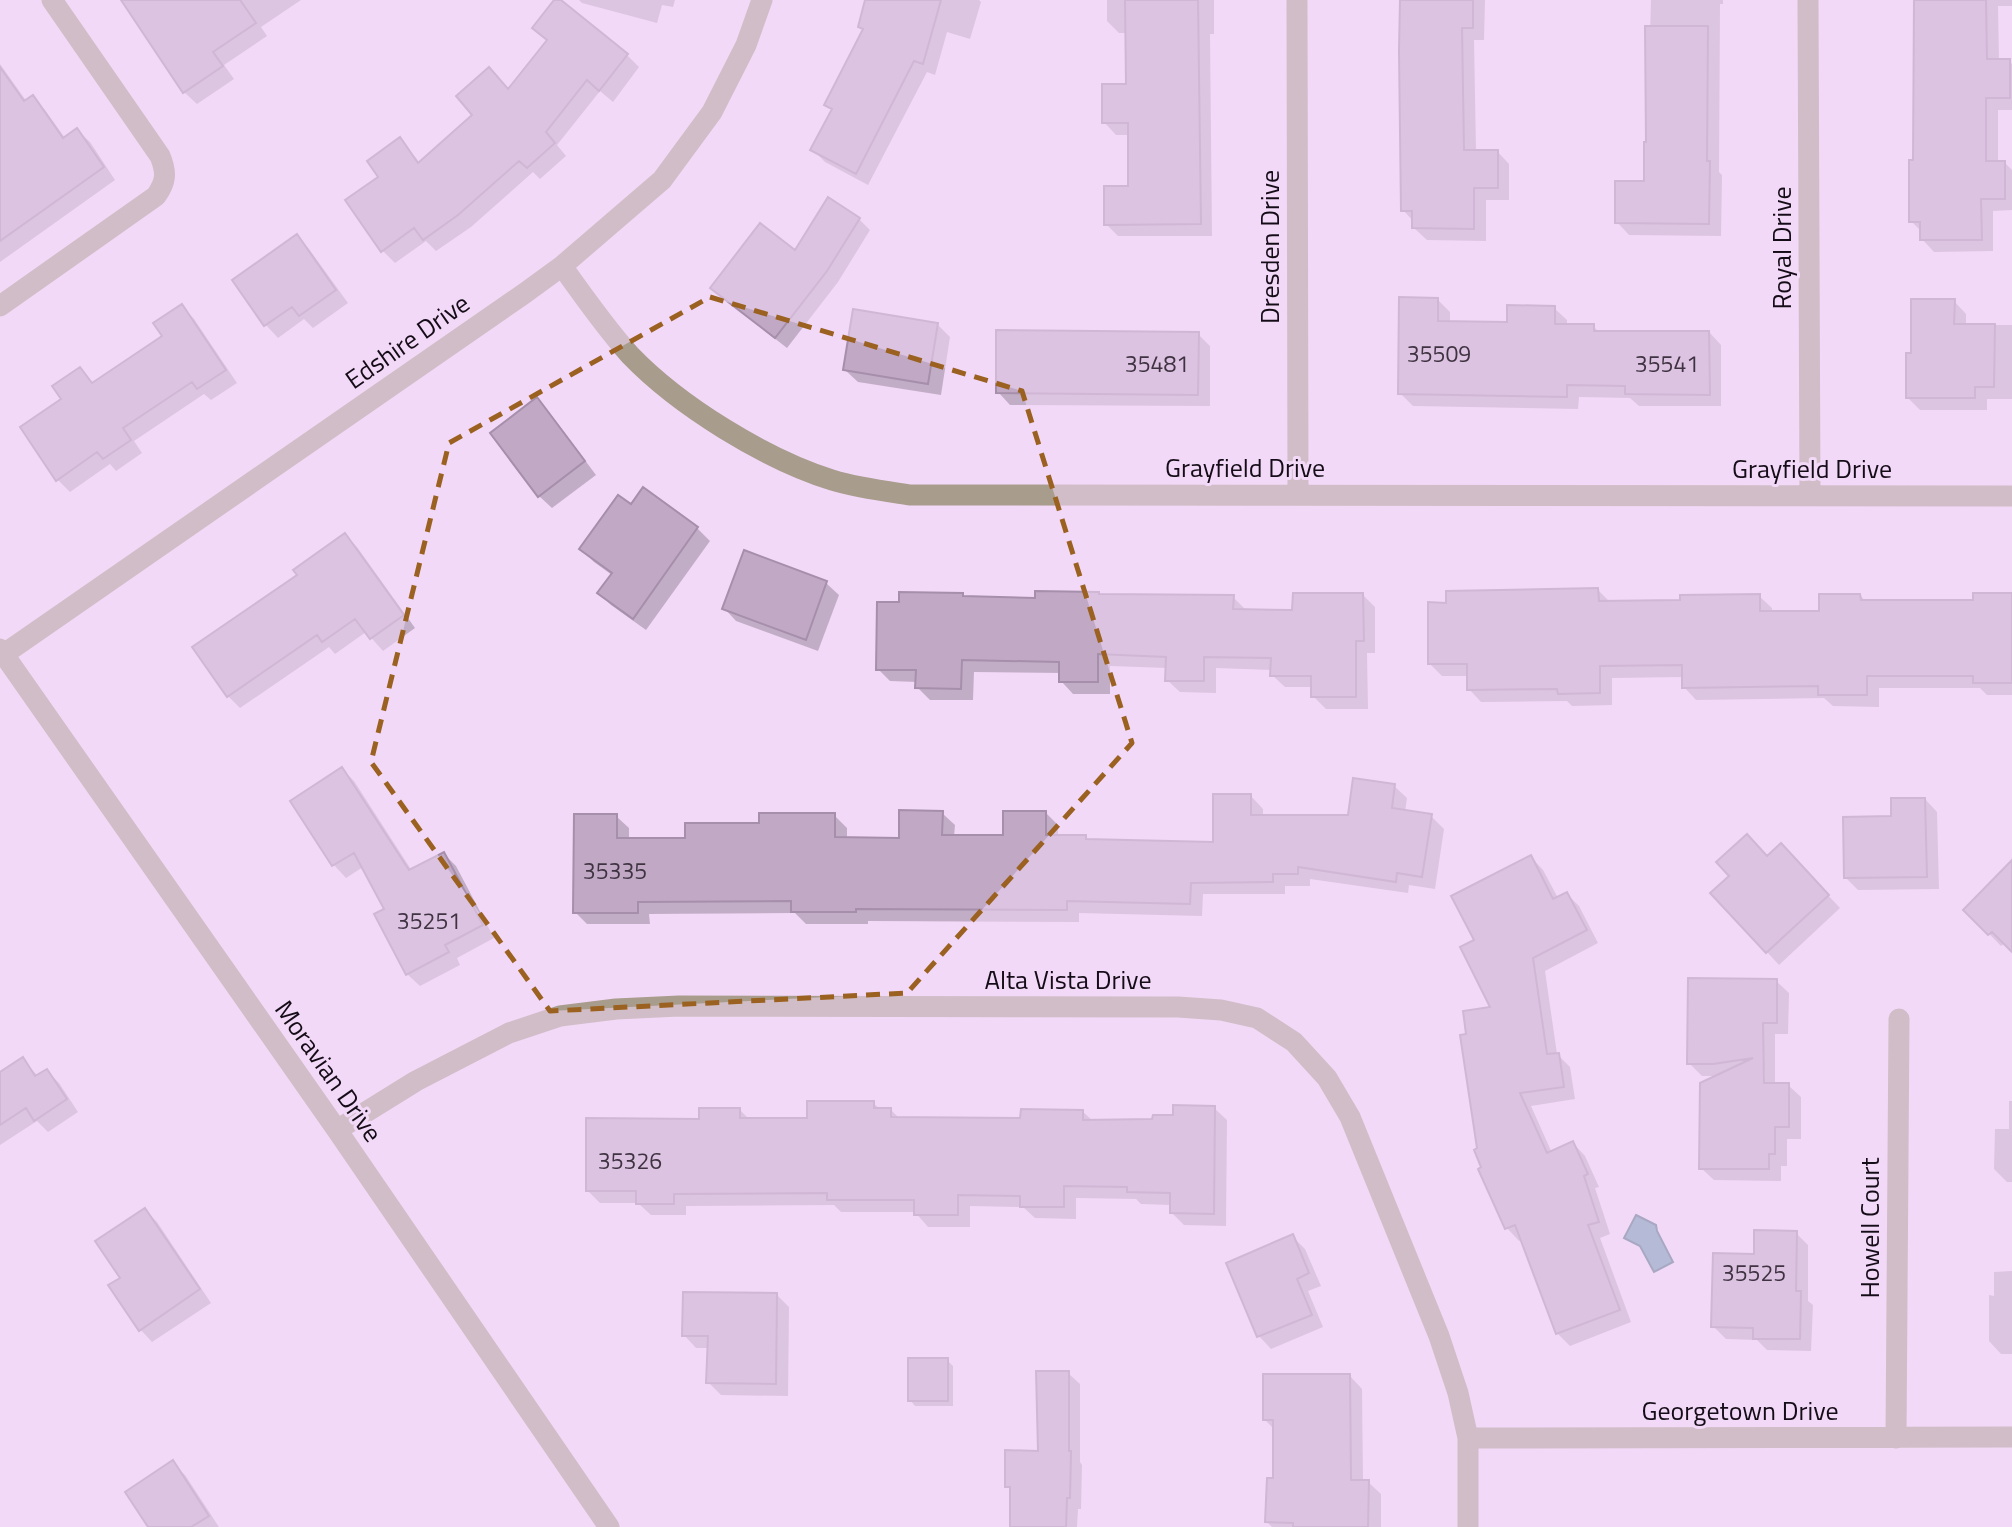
<svg xmlns="http://www.w3.org/2000/svg" width="2012" height="1527" viewBox="0 0 2012 1527" font-family="'Titillium Web',sans-serif">
<style>
.water{fill:#6b98b0;stroke:#516e82;stroke-width:2}
.shadow{fill:#0003;fill-rule:evenodd}
.building{fill:#c1a9c6;stroke:#a68fab;stroke-width:2}
.lines{fill:none;stroke-linecap:round;stroke-linejoin:round}
.minor{stroke:#a89c8c;stroke-width:21}
.marked{fill:none;stroke:#9b6120;stroke-width:5;stroke-dasharray:14 9;stroke-linejoin:round}
.labels{text-anchor:middle;dominant-baseline:central;stroke-width:6;stroke-linejoin:round;paint-order:stroke}
.number-label{font-size:23px;fill:#3f3342}
.street-label{font-size:26px;fill:#140c16;stroke:#f3d9f8}
</style>
<rect width="100%" height="100%" fill="#f3d9f8"/>
<path class="water" d="M 1636,1215 L 1656,1225 L 1657,1231 L 1673,1262 L 1654,1272 L 1640,1246 L 1624,1238 Z"/>
<path class="shadow" d="M 123,0 L 301,0 L 261,27 L 267,36 L 224,65 L 234,79 L 197,104 L 184,92 Z
M 556,0 L 627,55 L 639,67 L 613,102 L 600,91 L 557,145 L 566,156 L 540,179 L 533,172 L 471,227 L 436,251 L 426,241 L 395,263 L 383,251 L 347,201 L 381,177 L 400,139 L 420,163 L 509,90 L 548,41 L 534,28 Z
M 579,0 L 675,0 L 673,7 L 662,5 L 657,23 L 582,3 Z
M 867,0 L 979,0 L 981,2 L 970,39 L 947,32 L 935,75 L 927,72 L 868,185 L 825,162 L 813,150 L 833,111 L 826,104 L 864,31 L 860,26 Z
M 1107,0 L 1214,0 L 1214,34 L 1210,34 L 1212,236 L 1118,236 L 1106,224 L 1130,188 L 1130,135 L 1116,135 L 1104,122 L 1128,86 L 1127,33 L 1119,33 L 1107,21 Z
M 1401,0 L 1485,0 L 1484,40 L 1474,40 L 1476,151 L 1497,151 L 1509,164 L 1509,200 L 1486,200 L 1486,241 L 1427,240 L 1414,228 L 1414,222 L 1403,210 Z
M 1651,0 L 1723,0 L 1723,4 L 1720,4 L 1719,172 L 1722,175 L 1721,236 L 1629,235 L 1617,222 L 1646,183 Z
M 1916,0 L 2012,0 L 2012,6 L 1998,6 L 1999,61 L 2009,61 L 2012,64 L 2012,110 L 1998,110 L 1998,162 L 2004,162 L 2012,170 L 2012,210 L 1993,211 L 1993,251 L 1934,252 L 1922,239 L 1922,232 L 1911,221 L 1915,162 Z
M 0,64 L 27,102 L 33,98 L 45,110 L 65,138 L 77,130 L 90,142 L 115,180 L 0,262 Z
M 859,219 L 870,230 L 838,282 L 787,348 L 723,298 L 712,287 L 795,253 Z
M 297,236 L 309,249 L 348,303 L 313,328 L 304,319 L 278,338 L 266,325 L 234,280 Z
M 1438,300 L 1450,312 L 1450,323 L 1509,323 L 1554,308 L 1567,320 L 1567,326 L 1593,326 L 1600,333 L 1709,332 L 1721,345 L 1721,406 L 1639,406 L 1630,398 L 1579,397 L 1578,409 L 1413,406 L 1400,393 Z
M 1954,301 L 1966,314 L 1966,325 L 2012,325 L 2012,399 L 1987,399 L 1987,410 L 1920,410 L 1908,398 L 1912,355 Z
M 182,306 L 194,319 L 237,383 L 211,400 L 204,394 L 134,441 L 142,453 L 116,471 L 110,464 L 70,492 L 58,480 L 64,399 L 80,369 L 94,384 L 164,336 Z
M 937,324 L 950,337 L 941,395 L 858,382 L 845,370 Z
M 1198,334 L 1210,346 L 1210,406 L 1010,405 L 998,392 Z
M 537,400 L 549,412 L 596,475 L 552,508 L 539,496 Z
M 644,489 L 697,528 L 710,541 L 646,630 L 611,605 L 599,593 L 612,575 L 594,562 L 581,549 L 631,507 Z
M 345,535 L 357,547 L 415,628 L 383,651 L 366,632 L 335,654 L 329,647 L 240,708 L 228,696 L 300,576 Z
M 826,583 L 839,595 L 818,651 L 736,621 L 724,608 Z
M 1598,590 L 1611,603 L 1682,602 L 1759,596 L 1772,608 L 1772,613 L 1821,612 L 1860,595 L 1866,602 L 1975,602 L 2012,595 L 2012,695 L 1987,695 L 1980,688 L 1879,688 L 1879,707 L 1833,706 L 1824,698 L 1696,700 L 1684,687 L 1684,677 L 1612,678 L 1612,705 L 1572,706 L 1567,701 L 1481,702 L 1469,689 L 1469,676 L 1442,676 L 1430,664 L 1448,604 Z
M 963,595 L 965,598 L 1037,600 L 1100,596 L 1233,597 L 1245,609 L 1245,611 L 1294,612 L 1363,595 L 1375,607 L 1375,653 L 1367,653 L 1368,709 L 1326,709 L 1313,696 L 1313,687 L 1285,687 L 1272,675 L 1272,670 L 1216,668 L 1216,693 L 1180,692 L 1167,680 L 1167,668 L 1110,666 L 1110,694 L 1073,694 L 1061,681 L 1061,673 L 974,672 L 973,700 L 930,700 L 917,687 L 917,682 L 890,681 L 878,669 L 901,604 Z
M 342,769 L 354,781 L 412,871 L 444,854 L 456,866 L 494,938 L 457,958 L 460,965 L 420,986 L 407,974 L 386,910 L 363,867 L 346,878 L 334,865 L 292,801 Z
M 1394,786 L 1407,798 L 1405,812 L 1431,816 L 1444,829 L 1435,889 L 1409,885 L 1408,893 L 1310,879 L 1310,886 L 1285,886 L 1285,894 L 1203,894 L 1202,916 L 1079,913 L 1079,922 L 868,921 L 868,924 L 806,924 L 795,913 L 649,914 L 650,924 L 587,924 L 575,912 L 616,816 L 629,828 L 629,840 L 687,840 L 761,825 L 834,815 L 847,828 L 847,839 L 900,840 L 942,813 L 955,825 L 954,837 L 1005,837 L 1046,813 L 1058,825 L 1058,837 L 1085,837 L 1089,841 L 1215,844 L 1251,796 L 1263,809 L 1263,817 L 1349,816 Z
M 1925,799 L 1937,812 L 1939,889 L 1858,890 L 1845,877 L 1893,818 Z
M 1531,857 L 1543,870 L 1558,898 L 1567,894 L 1579,906 L 1598,943 L 1545,971 L 1557,1054 L 1570,1067 L 1575,1099 L 1531,1106 L 1552,1153 L 1573,1143 L 1585,1156 L 1599,1187 L 1595,1188 L 1610,1234 L 1600,1238 L 1631,1322 L 1570,1346 L 1557,1333 L 1522,1239 L 1519,1241 L 1507,1228 L 1480,1170 L 1484,1168 L 1479,1149 L 1468,1036 L 1493,1008 L 1476,941 Z
M 1768,858 L 1793,858 L 1840,908 L 1779,965 L 1713,893 Z
M 2012,862 L 2012,950 L 2005,943 L 2001,946 L 1966,910 Z
M 1776,981 L 1789,993 L 1788,1034 L 1775,1034 L 1775,1085 L 1788,1085 L 1801,1097 L 1801,1139 L 1787,1139 L 1787,1166 L 1781,1166 L 1781,1181 L 1714,1180 L 1701,1168 L 1719,1076 L 1702,1076 L 1689,1063 ZM 1762,1071 L 1765,1071 L 1765,1092 Z
M 23,1060 L 38,1076 L 47,1071 L 59,1083 L 78,1112 L 48,1132 L 37,1121 L 0,1145 L 0,1074 Z
M 2009,1101 L 2012,1101 L 2012,1182 L 2007,1182 L 1994,1169 L 1995,1129 L 2009,1129 Z
M 873,1103 L 881,1110 L 891,1110 L 899,1118 L 1022,1120 L 1082,1111 L 1093,1121 L 1154,1121 L 1214,1108 L 1227,1120 L 1226,1226 L 1184,1225 L 1171,1212 L 1171,1205 L 1141,1204 L 1136,1199 L 1076,1198 L 1076,1219 L 1035,1218 L 1023,1207 L 970,1206 L 970,1227 L 928,1227 L 915,1212 L 841,1212 L 834,1205 L 686,1206 L 686,1215 L 651,1215 L 638,1203 L 600,1203 L 588,1191 L 701,1120 L 739,1109 L 750,1120 L 809,1120 Z
M 145,1210 L 157,1222 L 211,1303 L 152,1342 L 140,1329 L 122,1278 Z
M 1796,1233 L 1808,1245 L 1808,1301 L 1813,1305 L 1811,1351 L 1767,1350 L 1757,1340 L 1726,1339 L 1713,1326 L 1756,1256 Z
M 1292,1236 L 1305,1249 L 1321,1286 L 1308,1291 L 1323,1327 L 1271,1349 L 1259,1336 L 1228,1264 Z
M 2012,1271 L 2012,1354 L 2001,1354 L 1989,1341 L 1989,1295 L 1994,1296 L 1994,1272 Z
M 777,1295 L 789,1307 L 788,1396 L 721,1395 L 708,1382 L 709,1348 L 696,1348 L 684,1335 Z
M 947,1360 L 953,1366 L 953,1406 L 915,1406 L 910,1400 Z
M 1068,1373 L 1080,1384 L 1080,1462 L 1082,1465 L 1081,1509 L 1078,1509 L 1077,1527 L 1011,1527 L 1012,1491 L 1007,1486 L 1040,1453 Z
M 1350,1376 L 1362,1389 L 1363,1482 L 1368,1482 L 1381,1494 L 1381,1527 L 1272,1527 L 1267,1522 L 1275,1480 L 1275,1430 L 1264,1419 Z
M 172,1463 L 185,1475 L 219,1527 L 150,1527 Z"/>
<path class="building" d="M 121,0 L 240,0 L 256,23 L 213,52 L 223,66 L 183,93 Z
M 554,0 L 561,0 L 628,54 L 599,91 L 587,80 L 546,132 L 555,143 L 527,168 L 519,161 L 458,215 L 423,240 L 414,228 L 381,252 L 345,200 L 378,177 L 367,161 L 400,137 L 418,163 L 472,115 L 456,96 L 489,67 L 508,89 L 547,40 L 532,28 Z
M 865,0 L 941,0 L 923,64 L 914,61 L 856,174 L 810,150 L 832,109 L 824,105 L 863,29 L 858,27 Z
M 1125,0 L 1198,0 L 1201,224 L 1104,225 L 1104,186 L 1128,186 L 1128,123 L 1102,123 L 1102,84 L 1126,84 Z
M 1400,0 L 1473,0 L 1473,28 L 1462,28 L 1464,150 L 1498,150 L 1498,188 L 1474,188 L 1474,229 L 1412,228 L 1412,211 L 1401,211 L 1399,51 Z
M 1914,0 L 1986,0 L 1987,59 L 2010,59 L 2010,98 L 1986,98 L 1986,161 L 2005,161 L 2005,199 L 1981,199 L 1982,240 L 1920,240 L 1920,222 L 1909,222 L 1909,160 L 1913,160 Z
M 1645,26 L 1708,26 L 1707,161 L 1710,161 L 1709,224 L 1615,223 L 1615,181 L 1644,181 L 1644,142 L 1646,142 Z
M 0,67 L 24,101 L 33,95 L 63,138 L 77,128 L 104,167 L 0,241 Z
M 828,197 L 860,218 L 827,271 L 775,338 L 710,288 L 760,223 L 795,250 Z
M 297,234 L 336,290 L 299,316 L 292,307 L 264,326 L 232,280 Z
M 1399,297 L 1438,298 L 1438,321 L 1507,322 L 1507,305 L 1555,306 L 1555,324 L 1594,324 L 1594,331 L 1709,331 L 1710,395 L 1625,394 L 1625,386 L 1567,385 L 1567,397 L 1398,394 Z
M 1911,299 L 1955,299 L 1954,324 L 1995,324 L 1994,387 L 1975,387 L 1975,398 L 1906,398 L 1906,353 L 1911,353 Z
M 182,304 L 226,370 L 197,389 L 192,382 L 123,428 L 131,440 L 103,459 L 97,452 L 56,481 L 20,427 L 61,399 L 52,386 L 80,367 L 92,383 L 162,336 L 153,323 Z
M 853,309 L 938,323 L 928,384 L 843,370 Z
M 996,330 L 1199,332 L 1198,395 L 996,393 Z
M 537,397 L 585,461 L 538,497 L 490,433 Z
M 643,487 L 698,527 L 633,619 L 597,593 L 612,573 L 579,549 L 618,495 L 631,504 Z
M 345,533 L 404,615 L 370,639 L 355,619 L 322,642 L 317,635 L 227,697 L 192,647 L 297,575 L 293,570 Z
M 744,550 L 827,581 L 806,640 L 722,609 Z
M 1598,588 L 1599,601 L 1680,600 L 1680,595 L 1760,594 L 1760,611 L 1819,611 L 1819,594 L 1860,594 L 1861,600 L 1973,600 L 1973,593 L 2012,593 L 2012,683 L 1973,683 L 1973,676 L 1867,676 L 1867,695 L 1818,695 L 1818,686 L 1682,688 L 1682,665 L 1600,666 L 1600,693 L 1558,694 L 1557,689 L 1467,690 L 1467,664 L 1428,664 L 1428,602 L 1446,603 L 1446,591 Z
M 1035,591 L 1099,592 L 1099,594 L 1234,595 L 1233,609 L 1292,610 L 1293,593 L 1363,593 L 1364,641 L 1356,641 L 1356,697 L 1311,697 L 1311,676 L 1270,676 L 1271,658 L 1204,657 L 1204,681 L 1165,681 L 1166,657 L 1098,654 L 1098,682 L 1059,682 L 1059,662 L 962,660 L 961,689 L 915,688 L 916,670 L 876,670 L 877,602 L 899,602 L 899,592 L 963,593 L 963,596 L 1035,598 Z
M 342,767 L 409,870 L 444,852 L 483,925 L 445,945 L 449,952 L 406,975 L 374,914 L 384,909 L 354,853 L 332,866 L 290,801 Z
M 1353,778 L 1395,784 L 1392,808 L 1432,814 L 1422,877 L 1397,873 L 1396,882 L 1298,867 L 1298,874 L 1273,874 L 1273,882 L 1191,883 L 1190,904 L 1067,901 L 1067,910 L 856,909 L 856,912 L 791,912 L 791,901 L 638,902 L 638,913 L 573,913 L 574,814 L 617,814 L 617,838 L 685,838 L 685,823 L 759,823 L 759,813 L 835,813 L 835,837 L 899,838 L 899,810 L 943,811 L 942,835 L 1003,835 L 1003,811 L 1046,811 L 1046,835 L 1086,835 L 1086,839 L 1213,842 L 1213,794 L 1251,794 L 1251,815 L 1348,815 Z
M 1891,798 L 1925,798 L 1927,877 L 1844,878 L 1843,817 L 1891,816 Z
M 1747,834 L 1767,856 L 1781,843 L 1829,895 L 1766,953 L 1710,893 L 1729,876 L 1716,862 Z
M 1531,855 L 1553,899 L 1567,892 L 1587,930 L 1533,958 L 1547,1054 L 1559,1053 L 1564,1087 L 1520,1093 L 1547,1153 L 1573,1141 L 1588,1174 L 1584,1176 L 1599,1222 L 1588,1225 L 1620,1310 L 1556,1334 L 1515,1225 L 1505,1229 L 1478,1169 L 1481,1167 L 1474,1150 L 1477,1148 L 1460,1035 L 1466,1034 L 1463,1011 L 1490,1007 L 1460,947 L 1474,940 L 1451,896 Z
M 2012,860 L 2012,952 L 1992,932 L 1988,935 L 1963,910 Z
M 1688,978 L 1777,979 L 1777,1023 L 1763,1023 L 1764,1083 L 1789,1083 L 1789,1127 L 1775,1127 L 1775,1154 L 1769,1154 L 1769,1169 L 1699,1169 L 1700,1083 L 1753,1058 L 1713,1064 L 1687,1064 Z
M 23,1057 L 35,1076 L 47,1069 L 67,1099 L 34,1121 L 26,1108 L 0,1125 L 0,1072 Z
M 807,1101 L 874,1101 L 874,1108 L 891,1108 L 891,1117 L 1020,1118 L 1021,1109 L 1083,1110 L 1083,1120 L 1152,1119 L 1153,1115 L 1173,1115 L 1173,1105 L 1215,1106 L 1214,1214 L 1170,1213 L 1170,1193 L 1127,1192 L 1127,1187 L 1064,1186 L 1064,1207 L 1020,1207 L 1020,1196 L 958,1195 L 958,1215 L 914,1215 L 914,1200 L 827,1200 L 827,1193 L 674,1194 L 674,1204 L 636,1204 L 636,1191 L 586,1191 L 586,1118 L 699,1119 L 699,1108 L 740,1108 L 740,1118 L 807,1118 Z
M 145,1208 L 200,1289 L 139,1331 L 108,1285 L 120,1278 L 95,1241 Z
M 1754,1230 L 1797,1231 L 1796,1291 L 1801,1291 L 1800,1339 L 1753,1339 L 1753,1328 L 1711,1327 L 1713,1253 L 1754,1254 Z
M 1293,1234 L 1309,1273 L 1297,1279 L 1312,1315 L 1257,1337 L 1226,1263 Z
M 683,1292 L 777,1293 L 776,1384 L 706,1383 L 708,1336 L 682,1336 Z
M 908,1358 L 948,1358 L 948,1401 L 908,1401 Z
M 1036,1371 L 1069,1371 L 1069,1451 L 1071,1451 L 1070,1498 L 1067,1498 L 1066,1527 L 1010,1527 L 1010,1487 L 1005,1487 L 1005,1450 L 1038,1451 Z
M 1263,1374 L 1350,1374 L 1351,1480 L 1369,1480 L 1368,1527 L 1293,1527 L 1293,1523 L 1265,1522 L 1267,1478 L 1273,1478 L 1273,1420 L 1263,1420 Z
M 173,1460 L 209,1516 L 191,1527 L 148,1527 L 125,1492 Z"/>
<g class="lines">
<path class="minor" d="M 1297,0 L 1298,495
M 1808,0 L 1810,496
M 562,266 C 584,297 605,327 630,355 C 679,406 765,459 832,480 C 858,488 884,491 911,495 L 2012,496
M 0,306 L 156,196 C 166,182 167,173 160,156 L 52,0
M 0,649 L 337,1130 L 609,1527
M 4,654 L 525,293 L 562,266 L 662,180 L 712,112 L 746,45 L 762,0
M 337,1130 L 416,1081 L 509,1033 L 560,1016 L 616,1009 L 679,1006 L 1178,1007 L 1221,1010 L 1257,1018 L 1294,1042 L 1327,1078 L 1350,1117 L 1439,1336 L 1458,1393 L 1468,1438 L 1468,1527
M 1468,1438 L 2012,1437
M 1896,1438 L 1899,1019"/>
</g>
<path d="M0 0H2012V1527H0ZM 710,297 L 1022,391 L 1132,743 L 907,993 L 550,1011 L 371,762 L 449,443 Z" fill="#f3d9f8" fill-opacity=".55" fill-rule="evenodd"/>
<path class="marked" d="M 710,297 L 1022,391 L 1132,743 L 907,993 L 550,1011 L 371,762 L 449,443 Z"/>
<g class="labels">
<g class="number-label">
<text x="1439" y="353">35509</text>
<text x="1157" y="363">35481</text>
<text x="1667" y="363">35541</text>
<text x="615" y="870">35335</text>
<text x="429" y="920">35251</text>
<text x="630" y="1160">35326</text>
<text x="1754" y="1272">35525</text>
</g>
<g class="street-label">
<text transform="translate(1269 247) rotate(-90)">Dresden Drive</text>
<text transform="translate(1781 248) rotate(-90)">Royal Drive</text>
<text transform="translate(407 341) rotate(-35)">Edshire Drive</text>
<text x="1245" y="467">Grayfield Drive</text>
<text x="1812" y="468">Grayfield Drive</text>
<text x="1068" y="979">Alta Vista Drive</text>
<text transform="translate(329 1071) rotate(55)">Moravian Drive</text>
<text transform="translate(1869 1228) rotate(-90)">Howell Court</text>
<text x="1740" y="1410">Georgetown Drive</text>
</g>
</g>
</svg>
